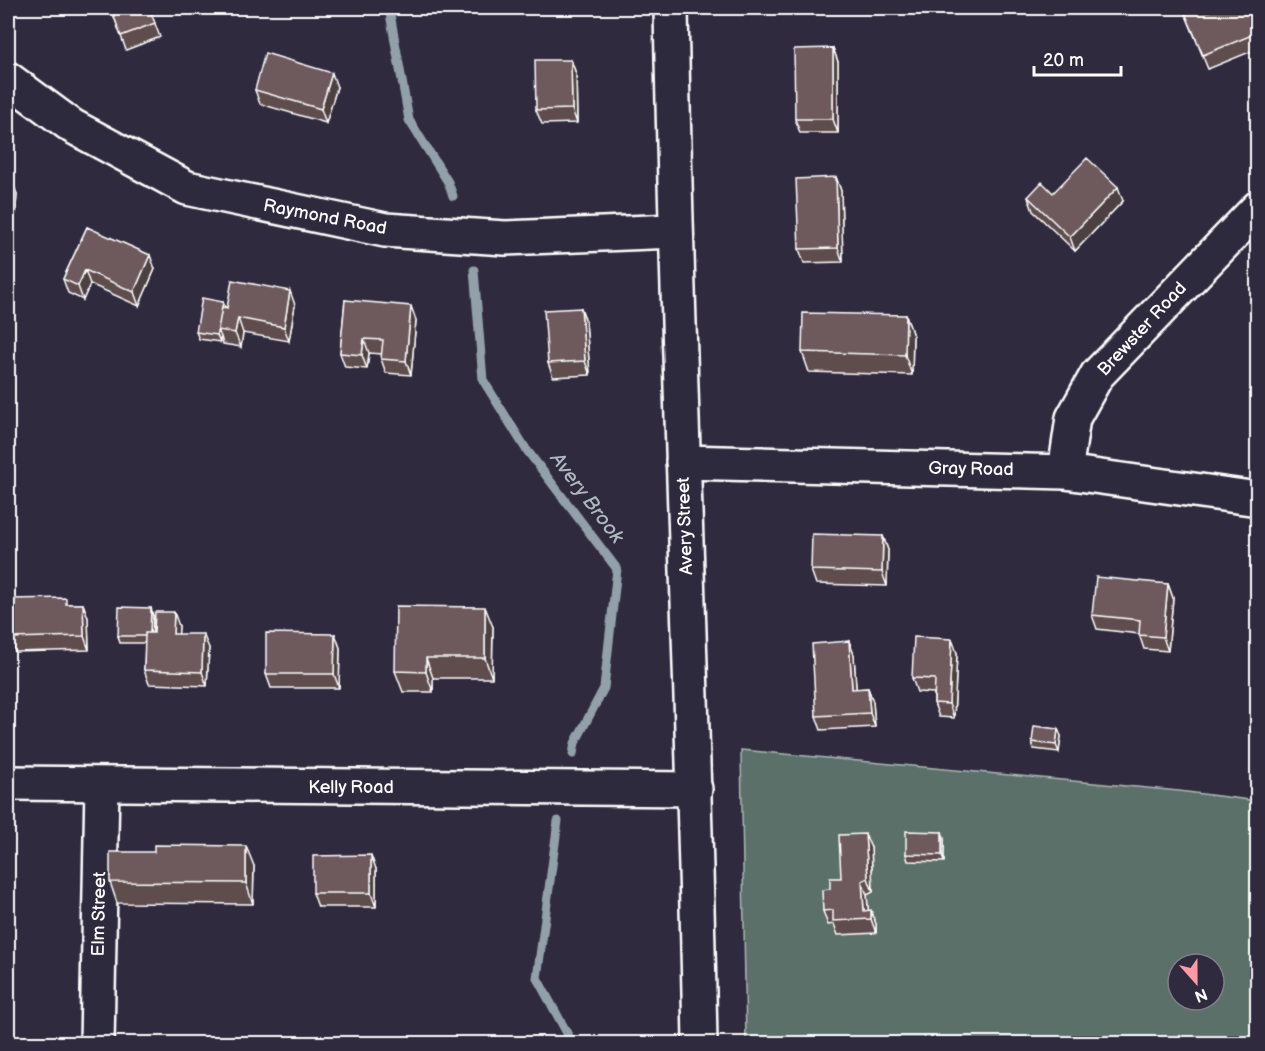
<svg xmlns="http://www.w3.org/2000/svg" width="1265" height="1051" viewBox="0 0 1265 1051" font-family="'Balsamiq Sans',sans-serif">
<style>
.green{fill:#5b706a;stroke:#adb8b4;stroke-width:1.5;fill-rule:evenodd}
.lines{fill:none;stroke-linecap:round;stroke-linejoin:round}
.stream{stroke:#92a1a9;stroke-width:9}
.minor-casing{stroke:#fff;stroke-width:38}
.major-casing{stroke:#fff;stroke-width:38}
.minor{stroke:#2f2a3d;stroke-width:33}
.major{stroke:#2f2a3d;stroke-width:33}
.wall{fill:#5f4d4e;stroke:#fff;stroke-width:1.5}
.shaded-wall{fill:#4d3f40;stroke:#fff;stroke-width:1.5}
.building{fill:#6e5a5b;stroke:#fff;stroke-width:1.5}
.labels{text-anchor:middle;dominant-baseline:central;stroke-width:5;stroke-linejoin:round;paint-order:stroke}
.street-label{font-size:18px;fill:#fff;stroke:#2f2a3d}
.water-label{font-size:20px;font-style:italic;fill:#adb8bf;stroke:#2f2a3d}
</style>
<rect width="100%" height="100%" fill="#2f2a3d"/>
<filter id="ink" filterUnits="userSpaceOnUse"><feTurbulence type="fractalNoise" baseFrequency=".0167" numOctaves="2"/><feDisplacementMap in="SourceGraphic" scale="12" xChannelSelector="R" yChannelSelector="G"/><feConvolveMatrix kernelMatrix="1 2 1 2 8 2 1 2 1" color-interpolation-filters="sRGB"/></filter>
<g filter="url(#ink)">
<path class="green" d="M 741,750 L 1179,791 L 1257,801 L 1257,1043 L 746,1043 ZM 1178,964 L 1214,964 L 1214,1000 L 1178,1000 Z"/>
<g class="lines">
<path class="stream" d="M 389,8 L 409,120 L 448,182 L 453,196
M 474,270 L 483,380 L 526,449 L 617,569 L 604,688 L 575,743 L 573,754
M 558,821 L 537,978 L 573,1044"/>
<defs>
<path id="minor" d="M 8,79 L 72,126 L 187,188 L 385,230 L 505,238 L 675,231
M 683,462 L 1065,472 L 1258,499
M 1065,472 L 1073,418 L 1097,375 L 1258,208
M 8,783 L 695,789
M 97,1044 L 102,785"/>
<path id="major" d="M 671,8 C 677,353 694,698 700,1044"/>
</defs>
<use href="#minor" class="minor-casing"/>
<use href="#major" class="major-casing"/>
<use href="#minor" class="minor"/>
<use href="#major" class="major"/>
</g>
<path class="wall" d="M 111,8 L 149,8 L 160,37 L 126,50 Z
M 1183,8 L 1206,12 L 1257,10 L 1257,49 L 1208,69 Z
M 833,48 L 838,62 L 838,133 L 800,133 L 795,119 Z
M 571,60 L 576,74 L 577,123 L 542,124 L 536,110 Z
M 337,87 L 326,123 L 260,104 L 255,90 Z
M 836,177 L 841,191 L 843,262 L 804,263 L 799,249 Z
M 8,180 L 17,194 L 14,233 L 8,232 Z
M 1028,197 L 1123,201 L 1075,251 L 1033,211 Z
M 87,227 L 155,269 L 139,306 L 90,284 L 83,300 L 68,293 L 63,279 Z
M 345,300 L 416,320 L 411,375 L 386,373 L 381,359 L 382,354 L 369,353 L 367,369 L 345,367 L 340,353 Z
M 223,302 L 225,307 L 295,305 L 289,341 L 243,333 L 241,347 L 223,344 L 221,337 L 220,342 L 199,339 L 196,332 Z
M 581,308 L 586,322 L 590,375 L 553,377 L 548,363 Z
M 906,315 L 913,336 L 912,375 L 809,372 L 802,352 Z
M 883,536 L 888,550 L 887,586 L 816,584 L 811,570 Z
M 1168,584 L 1173,598 L 1168,651 L 1144,649 L 1139,634 L 1097,629 L 1092,615 Z
M 68,604 L 83,604 L 88,618 L 89,650 L 15,652 L 10,638 Z
M 151,608 L 153,616 L 153,633 L 179,626 L 178,634 L 209,648 L 207,686 L 149,684 L 144,670 L 145,643 L 120,643 L 118,636 Z
M 493,627 L 492,678 L 433,678 L 433,692 L 403,692 L 395,671 Z
M 335,634 L 340,648 L 339,688 L 271,688 L 266,674 Z
M 849,641 L 854,655 L 856,689 L 868,688 L 873,702 L 875,727 L 821,730 L 816,716 Z
M 957,653 L 954,718 L 939,717 L 934,703 L 934,693 L 917,692 L 912,678 Z
M 1061,736 L 1059,752 L 1034,749 L 1032,742 Z
M 942,832 L 944,839 L 944,862 L 908,861 L 906,854 Z
M 871,848 L 873,892 L 867,895 L 868,910 L 876,924 L 876,933 L 838,935 L 834,924 L 828,925 L 823,911 L 830,889 Z
M 8,851 L 12,864 L 13,900 L 8,900 Z
M 154,852 L 254,866 L 253,904 L 117,903 L 110,882 Z
M 376,869 L 376,907 L 318,907 L 313,893 Z"/>
<path class="shaded-wall" d="M 833,48 L 838,62 L 838,133 L 833,119 Z
M 571,60 L 576,74 L 577,123 L 572,109 Z
M 332,73 L 337,87 L 326,123 L 321,109 Z
M 836,177 L 841,191 L 843,262 L 838,248 Z
M 12,180 L 17,194 L 14,233 L 9,219 Z
M 1118,187 L 1123,201 L 1075,251 L 1070,237 Z
M 150,255 L 155,269 L 139,306 L 134,292 Z
M 85,270 L 90,284 L 83,300 L 78,286 Z
M 290,291 L 295,305 L 289,341 L 284,327 Z
M 411,306 L 416,320 L 411,375 L 406,361 Z
M 581,308 L 586,322 L 590,375 L 585,361 Z
M 906,315 L 913,336 L 912,375 L 905,355 Z
M 238,318 L 243,333 L 241,347 L 235,333 Z
M 218,330 L 221,337 L 220,342 L 217,335 Z
M 364,339 L 369,353 L 367,369 L 362,355 Z
M 883,536 L 888,550 L 887,586 L 882,572 Z
M 1168,584 L 1173,598 L 1168,651 L 1163,637 Z
M 83,604 L 88,618 L 89,650 L 84,636 Z
M 485,607 L 493,627 L 492,678 L 485,658 Z
M 151,608 L 153,616 L 152,643 L 150,636 Z
M 174,612 L 179,626 L 178,648 L 173,634 Z
M 203,634 L 209,648 L 207,686 L 202,672 Z
M 335,634 L 340,648 L 339,688 L 334,674 Z
M 952,639 L 957,653 L 954,718 L 949,704 Z
M 849,641 L 854,655 L 857,703 L 852,689 Z
M 426,658 L 433,678 L 433,692 L 426,672 Z
M 868,688 L 873,702 L 875,727 L 870,713 Z
M 1058,729 L 1061,736 L 1059,752 L 1056,745 Z
M 942,832 L 944,839 L 944,862 L 942,855 Z
M 865,834 L 871,848 L 873,892 L 868,878 Z
M 246,846 L 254,866 L 253,904 L 246,883 Z
M 8,851 L 12,864 L 13,900 L 8,886 Z
M 371,855 L 376,869 L 376,907 L 371,893 Z
M 862,881 L 867,895 L 869,919 L 864,911 Z
M 871,910 L 876,924 L 876,933 L 871,919 Z"/>
<path class="building" d="M 111,8 L 149,8 L 155,23 L 121,36 Z
M 1183,8 L 1204,8 L 1206,12 L 1217,8 L 1257,8 L 1257,33 L 1203,55 Z
M 833,48 L 833,119 L 795,119 L 794,49 Z
M 265,53 L 332,73 L 321,109 L 255,90 Z
M 535,60 L 571,60 L 572,109 L 536,110 Z
M 1087,158 L 1118,187 L 1070,237 L 1028,197 L 1042,182 L 1053,193 Z
M 836,177 L 838,248 L 799,249 L 796,179 Z
M 8,180 L 12,180 L 9,219 L 8,219 Z
M 87,227 L 150,255 L 134,292 L 85,270 L 78,286 L 63,279 Z
M 232,280 L 290,291 L 284,327 L 238,318 L 235,333 L 218,330 L 222,307 L 227,308 Z
M 202,298 L 223,302 L 217,335 L 196,332 Z
M 345,300 L 411,306 L 406,361 L 381,359 L 383,340 L 364,339 L 362,355 L 340,353 Z
M 581,308 L 585,361 L 548,363 L 544,310 Z
M 803,313 L 906,315 L 905,355 L 802,352 Z
M 812,534 L 883,536 L 882,572 L 811,570 Z
M 1096,577 L 1168,584 L 1163,637 L 1139,635 L 1140,620 L 1092,615 Z
M 66,598 L 66,604 L 83,604 L 84,636 L 10,638 L 9,599 Z
M 396,606 L 485,607 L 485,658 L 426,658 L 426,672 L 395,671 Z
M 119,607 L 151,608 L 150,633 L 145,633 L 145,636 L 118,636 Z
M 155,612 L 174,612 L 173,634 L 203,634 L 202,672 L 144,670 L 145,633 L 154,633 Z
M 266,633 L 335,634 L 334,674 L 266,674 Z
M 914,637 L 952,639 L 949,704 L 934,703 L 935,679 L 912,678 Z
M 849,641 L 852,689 L 868,688 L 870,713 L 816,716 L 812,644 Z
M 1034,726 L 1058,729 L 1056,745 L 1032,742 Z
M 906,831 L 942,832 L 942,855 L 906,854 Z
M 865,834 L 868,878 L 862,881 L 864,911 L 871,910 L 871,919 L 833,921 L 833,910 L 823,911 L 822,890 L 830,889 L 830,878 L 841,878 L 839,835 Z
M 154,845 L 246,846 L 246,883 L 110,882 L 110,852 L 154,852 Z
M 371,855 L 371,893 L 313,893 L 313,856 Z"/>
</g>
<g class="labels">
<g class="street-label">
<text transform="translate(325 217) rotate(11)">Raymond Road</text>
<text transform="translate(1142 329) rotate(-47)">Brewster Road</text>
<text transform="translate(971 469) rotate(1)">Gray Road</text>
<text transform="translate(685 526) rotate(-92)">Avery Street</text>
<text x="351" y="787">Kelly Road</text>
<text transform="translate(99 914) rotate(-89)">Elm Street</text>
</g>
<g class="water-label">
<text transform="translate(587 498) rotate(53)">Avery Brook</text>
</g>
</g>
<rect width="1265" height="1051" fill="none" stroke="#2f2a3d" stroke-width="30"/>
<rect x="15" y="15" width="1235" height="1021" fill="none" stroke="#fff" stroke-width="2" filter="url(#ink)"/>
<g transform="translate(1196 982) rotate(159)"><circle r="28" fill="#2f2a3d" stroke="#827f8b" stroke-width="1.5"/>
<path d="M0-4.5L10 22L0 15L-10 22Z" fill="#ff9aa2"/>
<text y="-9" font-size="16" font-weight="bold" text-anchor="middle" fill="#ffffff">N</text>
</g>
<path d="M1034 66v9h87v-9" fill="none" stroke="#ffffff" stroke-width="3"/>
<text x="1043" y="66" font-size="18" fill="#ffffff" stroke="#2f2a3d" stroke-width="4.5" paint-order="stroke">20 m</text>
</svg>
